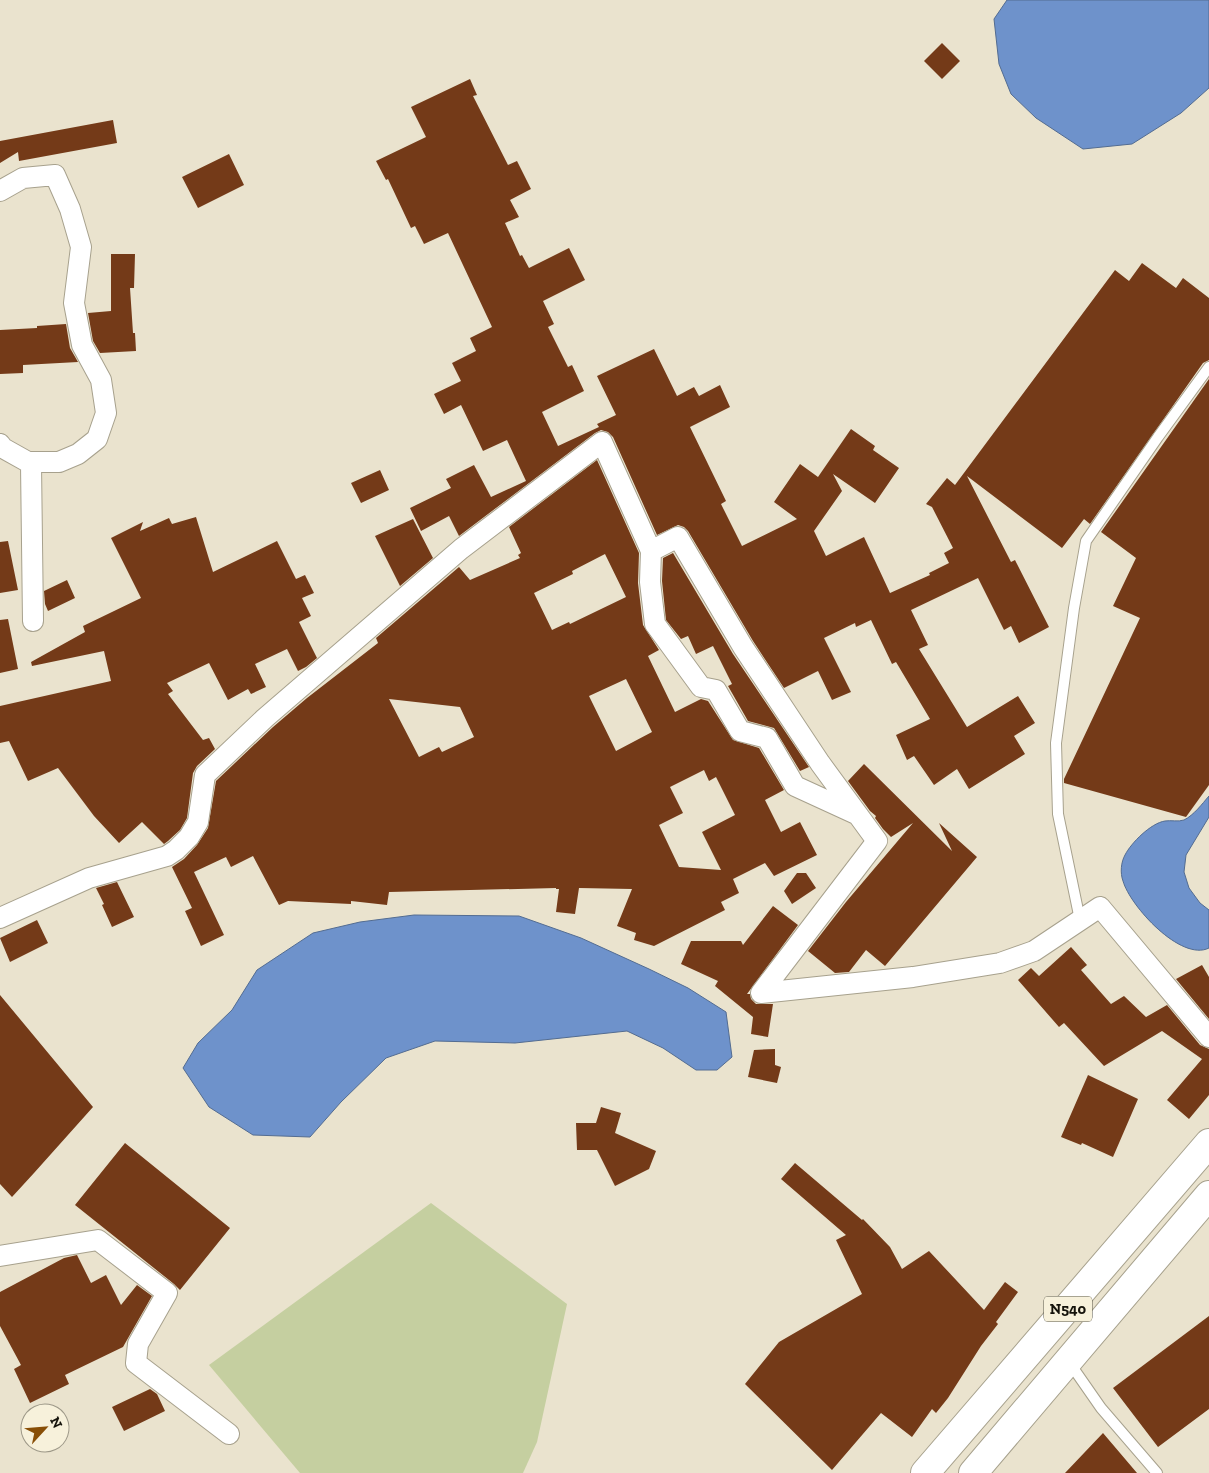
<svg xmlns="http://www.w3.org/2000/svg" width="1209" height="1473" viewBox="0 0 1209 1473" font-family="'Zilla Slab',serif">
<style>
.green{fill:#c5cfa0}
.water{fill:#6e92cb;stroke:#536c91}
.building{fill:#743a18;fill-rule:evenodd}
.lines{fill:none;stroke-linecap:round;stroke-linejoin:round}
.service-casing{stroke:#a7a18d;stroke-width:12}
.minor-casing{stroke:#a7a18d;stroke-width:22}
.trunk-casing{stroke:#a7a18d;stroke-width:30}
.service{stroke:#fff;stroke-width:10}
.minor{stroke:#fff;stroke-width:20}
.trunk{stroke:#fff;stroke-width:28}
.labels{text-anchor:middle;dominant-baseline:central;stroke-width:5;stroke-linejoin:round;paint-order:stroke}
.shield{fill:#f7f1db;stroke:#595649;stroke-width:1}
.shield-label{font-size:15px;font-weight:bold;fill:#15130b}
</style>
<rect width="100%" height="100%" fill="#eae3ce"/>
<path class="green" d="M 431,1203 L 567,1304 L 537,1442 L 523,1473 L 300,1473 L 209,1365 Z"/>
<path class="water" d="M 1007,0 L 1209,0 L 1209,88 L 1181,113 L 1132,144 L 1083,149 L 1036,118 L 1011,94 L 999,64 L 994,19 Z
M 1209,796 L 1209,817 L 1186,855 L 1184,872 L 1189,888 L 1200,903 L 1209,910 L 1209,948 C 1181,962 1130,906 1123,881 C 1120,873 1121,862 1125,855 C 1131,843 1151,823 1165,821 C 1171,820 1178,822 1184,820 C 1194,815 1202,804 1209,796 Z
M 414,915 L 519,916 L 581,938 L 649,969 L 688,988 L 726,1012 L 732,1057 L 717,1070 L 696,1070 L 663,1048 L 627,1031 L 515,1043 L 435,1041 L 386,1058 L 341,1102 L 310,1137 L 253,1135 L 209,1107 L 183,1068 L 198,1043 L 232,1010 L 257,970 L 313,933 L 360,922 Z"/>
<path class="building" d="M 942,43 L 960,61 L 942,79 L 924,61 Z
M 470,79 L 477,95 L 473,96 L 508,165 L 517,161 L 531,189 L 510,200 L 519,217 L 505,223 L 520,256 L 522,255 L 529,268 L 569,248 L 585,280 L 543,301 L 554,324 L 548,327 L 568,367 L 572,365 L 584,391 L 542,412 L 558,446 L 599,427 L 597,424 L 616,415 L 597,376 L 654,349 L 677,396 L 694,387 L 699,396 L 720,385 L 730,407 L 690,427 L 726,501 L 721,504 L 742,546 L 797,519 L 774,502 L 800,464 L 818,477 L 851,429 L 875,446 L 873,450 L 899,468 L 875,503 L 833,474 L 842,491 L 814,531 L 826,556 L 864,537 L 890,593 L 930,575 L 929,573 L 949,563 L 944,553 L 953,548 L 932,507 L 926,504 L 947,478 L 955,485 L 1115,270 L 1129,281 L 1142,263 L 1176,288 L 1183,278 L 1209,298 L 1209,360 L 1203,363 L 1090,524 L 1084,519 L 1062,548 L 967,476 L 1011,562 L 1015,560 L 1049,627 L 1019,643 L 1011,626 L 1004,630 L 978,578 L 911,610 L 928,645 L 919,649 L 967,727 L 1018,696 L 1035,723 L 1014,736 L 1025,754 L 969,789 L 957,769 L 934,785 L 914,756 L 907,760 L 896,735 L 930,719 L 896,662 L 892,664 L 871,620 L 856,627 L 855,623 L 824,638 L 851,692 L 832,700 L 818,671 L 784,688 L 753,641 L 688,531 L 684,527 L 678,525 L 657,535 L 613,437 L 608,432 L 601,430 L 595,433 L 459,536 L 449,516 L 421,531 L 410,508 L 451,488 L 446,479 L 474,465 L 491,497 L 526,481 L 507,440 L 483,451 L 461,405 L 444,414 L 434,394 L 461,381 L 452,363 L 476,351 L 470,338 L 492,327 L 448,233 L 424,244 L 415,226 L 411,228 L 388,179 L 386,180 L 376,161 L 426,137 L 411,107 Z
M 113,120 L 117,143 L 19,161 L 18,152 L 0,163 L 0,141 Z
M 229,154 L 244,185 L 198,208 L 182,177 Z
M 111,254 L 135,254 L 134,288 L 130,288 L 133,333 L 135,333 L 136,351 L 100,353 L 93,341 L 88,313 L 111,311 Z
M 66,324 L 70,348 L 78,362 L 23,365 L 23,373 L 0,374 L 0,330 L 37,328 L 37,326 Z
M 1209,379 L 1209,785 L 1186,817 L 1064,783 L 1064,779 L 1140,618 L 1113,606 L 1136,558 L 1101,532 Z
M 597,460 L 639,553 L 638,583 L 643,625 L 659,650 L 648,656 L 675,712 L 701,699 L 708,701 L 733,740 L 759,748 L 784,790 L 765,800 L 781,832 L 800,822 L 817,855 L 774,876 L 765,863 L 733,879 L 739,893 L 721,902 L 725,910 L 654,946 L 634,940 L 636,933 L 617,926 L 632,889 L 579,888 L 575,914 L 556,912 L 559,889 L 556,889 L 556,888 L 389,892 L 387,905 L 351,901 L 351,904 L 288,901 L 279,905 L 253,856 L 231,867 L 226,857 L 194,872 L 224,935 L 201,946 L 185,911 L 192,908 L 172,867 L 184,859 L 197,845 L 208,828 L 216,781 L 273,727 L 307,698 L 378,643 L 376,638 L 459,567 L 470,580 L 520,558 L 518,555 L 521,553 L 509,527 ZM 605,554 L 626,597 L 570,624 L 569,622 L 552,630 L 534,593 L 573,574 L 572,571 ZM 626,679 L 652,732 L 616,751 L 589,696 ZM 389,699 L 460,707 L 474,737 L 442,752 L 439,747 L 419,757 ZM 704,770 L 709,781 L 716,777 L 735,815 L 702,832 L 721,870 L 679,867 L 659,825 L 683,813 L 670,787 Z
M 380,470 L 389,490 L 361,503 L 351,483 Z
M 196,517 L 213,572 L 277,541 L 296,579 L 305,575 L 314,593 L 302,598 L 311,616 L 299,622 L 317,658 L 306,667 L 298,671 L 287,649 L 255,664 L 266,687 L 251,694 L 248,689 L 228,700 L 209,663 L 167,683 L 173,691 L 168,694 L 203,740 L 209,738 L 215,749 L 197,766 L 193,773 L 187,818 L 180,830 L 168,841 L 164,844 L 142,822 L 119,843 L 94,816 L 58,768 L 28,781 L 9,741 L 0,743 L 0,706 L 111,681 L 104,651 L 32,666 L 31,662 L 85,632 L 83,626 L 141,598 L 111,538 L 143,522 L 140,531 L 169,518 L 172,524 Z
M 413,519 L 433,558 L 400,586 L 375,536 Z
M 8,541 L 18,590 L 0,593 L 0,542 Z
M 673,553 L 733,654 L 809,767 L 800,771 L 774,728 L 748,721 L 728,686 L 732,684 L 713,646 L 696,654 L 688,636 L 681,639 L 666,620 L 662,581 L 663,558 Z
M 67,580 L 75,598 L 48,611 L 45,604 L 44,591 Z
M 8,619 L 18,669 L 0,673 L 0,620 Z
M 864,764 L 952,851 L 939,823 L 977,857 L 885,966 L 866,950 L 849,972 L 835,973 L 808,951 L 846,902 L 913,823 L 891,837 L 883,829 L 875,818 L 876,816 L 870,811 L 848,781 Z
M 797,873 L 806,873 L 816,888 L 792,904 L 784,891 Z
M 117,882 L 134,917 L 112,927 L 102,905 L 104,904 L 96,888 Z
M 773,906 L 798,925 L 747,994 L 750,994 L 751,999 L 756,1004 L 773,1004 L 768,1037 L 751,1034 L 753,1017 L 715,986 L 718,981 L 681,964 L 691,941 L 741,941 L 743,945 Z
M 37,920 L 48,943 L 10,962 L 0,938 Z
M 1071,947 L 1087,965 L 1081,970 L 1111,1004 L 1124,996 L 1146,1017 L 1167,1005 L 1200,1045 L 1209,1049 L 1209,1095 L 1189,1119 L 1167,1100 L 1202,1059 L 1162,1031 L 1104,1066 L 1064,1023 L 1059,1027 L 1018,980 L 1031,968 L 1039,976 Z
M 1202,965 L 1209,977 L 1209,1019 L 1176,979 Z
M 0,995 L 93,1107 L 34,1173 L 33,1172 L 34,1173 L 12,1197 L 0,1184 Z
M 775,1049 L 775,1065 L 781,1067 L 777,1083 L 748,1077 L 754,1050 Z
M 1088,1075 L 1138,1099 L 1113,1157 L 1082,1143 L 1081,1145 L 1061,1137 Z
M 601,1107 L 621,1113 L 615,1133 L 656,1151 L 649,1169 L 615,1186 L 597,1150 L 577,1150 L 576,1123 L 596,1123 Z
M 125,1143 L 230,1228 L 180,1290 L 174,1284 L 75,1205 Z
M 795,1163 L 862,1220 L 863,1219 L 890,1247 L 902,1269 L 929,1251 L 984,1310 L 1005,1282 L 1018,1292 L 996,1322 L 998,1324 L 981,1346 L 948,1398 L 936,1413 L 932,1409 L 912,1437 L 881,1413 L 832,1470 L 745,1384 L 779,1342 L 862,1294 L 836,1240 L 846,1235 L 781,1179 Z
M 77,1255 L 91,1283 L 106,1275 L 121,1305 L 137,1285 L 152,1296 L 123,1347 L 65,1375 L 69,1384 L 30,1403 L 14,1369 L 21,1365 L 0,1326 L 0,1292 L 64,1258 Z
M 1209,1316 L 1209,1409 L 1158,1447 L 1113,1388 Z
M 150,1389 L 157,1394 L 165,1411 L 124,1431 L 112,1407 Z
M 1103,1433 L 1137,1473 L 1065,1473 Z"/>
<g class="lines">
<defs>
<path id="service" d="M 1080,920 L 1058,814 L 1056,743 L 1074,608 L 1086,541 L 1158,437 L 1209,367
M 1069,1362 L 1101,1408 L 1157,1473"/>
<path id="minor" d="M 0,191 L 23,178 L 55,175 L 70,209 L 81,247 L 74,303 L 82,345 L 101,380 L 106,413 L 97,439 L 78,454 L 59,462 L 28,462 L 3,448 L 0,444
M 28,462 L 31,464 L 33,621
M 651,551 L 650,582 L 655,624 L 701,687 L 716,690 L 740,731 L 767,738 L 795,786 L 856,814
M 0,918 L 89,878 L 167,856 L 176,850 L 189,837 L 198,822 L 205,775 L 265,718 L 461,549 L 602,442 L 651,551 L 678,537 L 743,647 L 820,763 L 877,841 L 761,993 L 913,977 L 1000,963 L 1034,951 L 1100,907 L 1209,1037
M 0,1256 L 98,1240 L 167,1293 L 138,1344 L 136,1363 L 229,1434"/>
<path id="trunk" d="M 925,1473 L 1209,1143
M 973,1473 L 1209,1195"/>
</defs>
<use href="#service" class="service-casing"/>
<use href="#minor" class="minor-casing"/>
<use href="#trunk" class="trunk-casing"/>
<use href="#service" class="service"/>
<use href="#minor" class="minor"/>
<use href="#trunk" class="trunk"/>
</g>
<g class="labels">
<rect class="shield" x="1044" y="1296.5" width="48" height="25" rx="4"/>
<g class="shield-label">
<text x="1068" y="1309">N540</text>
</g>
</g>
<g transform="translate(45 1428) rotate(64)"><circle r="24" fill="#f7f1db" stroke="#9d9888"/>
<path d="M0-4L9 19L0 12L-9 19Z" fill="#884e06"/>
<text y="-8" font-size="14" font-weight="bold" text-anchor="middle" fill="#15130b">N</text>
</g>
</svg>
